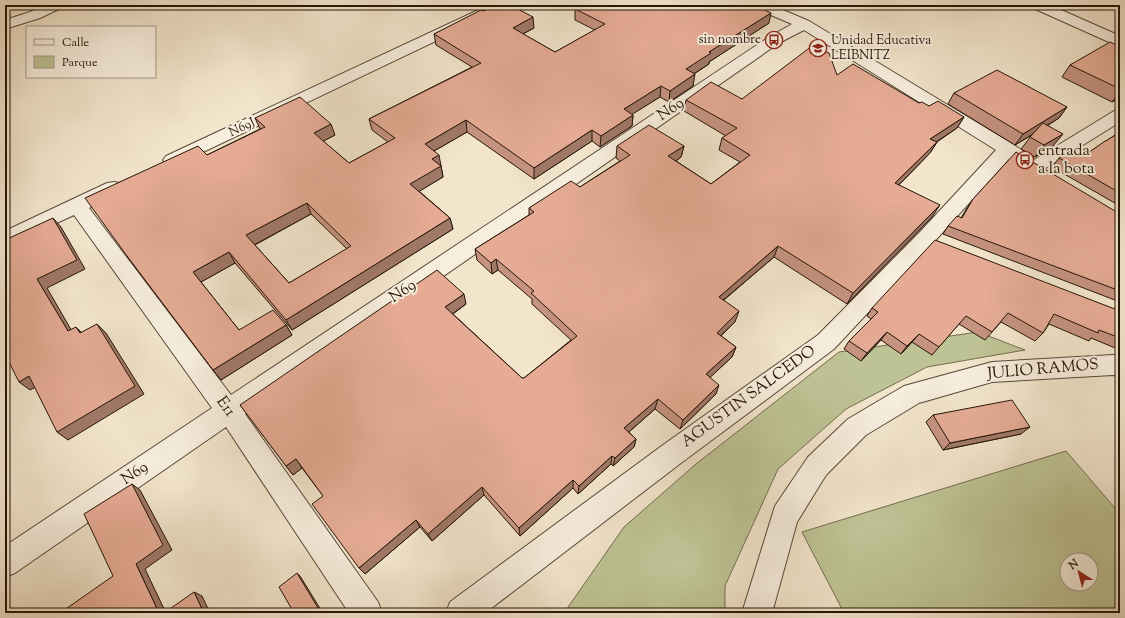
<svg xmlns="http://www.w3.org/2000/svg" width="1125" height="618" viewBox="0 0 1125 618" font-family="'Sorts Mill Goudy',serif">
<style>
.green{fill:#bec395;stroke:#726c4e;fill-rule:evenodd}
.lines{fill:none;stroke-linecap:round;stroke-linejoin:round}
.minor-casing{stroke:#584938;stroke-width:2}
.minor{fill:#f7eede;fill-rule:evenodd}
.wall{fill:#c59380;stroke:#251507;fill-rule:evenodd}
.shaded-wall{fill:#a07868;stroke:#251507}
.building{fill:#e5ab95;stroke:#251507;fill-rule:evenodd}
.labels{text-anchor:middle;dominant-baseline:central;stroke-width:4;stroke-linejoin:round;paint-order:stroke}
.far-poi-label{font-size:13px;fill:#251507;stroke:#f7eede;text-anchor:end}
.far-street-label{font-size:13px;fill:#251507;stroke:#f7eede}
.street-label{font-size:16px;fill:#251507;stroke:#f7eede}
.poi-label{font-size:16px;fill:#251507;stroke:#f7eede;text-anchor:start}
</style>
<rect width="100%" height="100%" fill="#f2e5cc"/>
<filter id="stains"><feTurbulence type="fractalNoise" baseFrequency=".005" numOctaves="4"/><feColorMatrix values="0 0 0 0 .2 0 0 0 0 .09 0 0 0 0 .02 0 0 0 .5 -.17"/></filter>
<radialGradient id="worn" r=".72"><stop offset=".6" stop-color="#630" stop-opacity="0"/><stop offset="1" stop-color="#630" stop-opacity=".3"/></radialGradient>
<path class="green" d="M 978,332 L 1025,350 L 927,367 L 846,409 L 778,469 L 725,586 L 725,613 L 564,613 L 624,527 L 696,464 L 839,352 Z
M 1066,451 L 1120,514 L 1120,613 L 844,613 L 802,532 ZM 1067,560 L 1091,560 L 1091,584 L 1067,584 Z"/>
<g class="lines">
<defs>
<path id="minor" d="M 45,5 L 63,5 L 61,8 L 40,18 L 5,29 L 5,20 L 30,12 Z
M 489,5 L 507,5 L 505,8 L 178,164 L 172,166 L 166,164 L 163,160 L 166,156 Z
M 752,5 L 771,5 L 809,21 L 1014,145 L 1026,153 L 1029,157 L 1026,161 L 1020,163 L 1009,159 L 933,243 L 834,349 L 681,463 L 485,613 L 446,613 L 450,602 L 663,445 L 818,335 L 919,233 L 996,150 L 804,30 L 779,43 L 245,414 L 378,602 L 382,613 L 349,613 L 226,427 L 15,573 L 5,577 L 5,546 L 212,408 L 74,215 L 5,247 L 5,231 L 107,183 L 114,182 L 121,183 L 123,188 L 121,193 L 89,208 L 231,395 L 769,37 L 792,24 L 754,8 Z
M 1031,5 L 1050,5 L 1120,36 L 1120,47 L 1033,8 Z
M 1120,110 L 1120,122 L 1041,171 L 1035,173 L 1029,171 L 1026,167 L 1029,163 L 1114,111 Z
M 1113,355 L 1120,356 L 1120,376 L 1113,375 L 992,382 L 919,403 L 866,435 L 826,475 L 797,522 L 772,613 L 742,613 L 775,506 L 808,457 L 848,419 L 904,386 L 992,362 Z"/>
</defs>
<use href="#minor" class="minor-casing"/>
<use href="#minor" class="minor"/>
</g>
<path class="wall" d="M 575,9 L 769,23 L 709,62 L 709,64 L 694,74 L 693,86 L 669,102 L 660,97 L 632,114 L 633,115 L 632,126 L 600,147 L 592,141 L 534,179 L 467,132 L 434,151 L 441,166 L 443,177 L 419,191 L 450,218 L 453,229 L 292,330 L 235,263 L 201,282 L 239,330 L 286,325 L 292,335 L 221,380 L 213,370 L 127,256 L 207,155 L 260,129 L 255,118 L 335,135 L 323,141 L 349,163 L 388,142 L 372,130 L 369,119 L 472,67 L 436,45 L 434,34 L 483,11 L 534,28 L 523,34 L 555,52 L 595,30 L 575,20 ZM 311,214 L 347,249 L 289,283 L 255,245 Z
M 1120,47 L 1120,97 L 1112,102 L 1062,77 L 1070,65 Z
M 837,75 L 919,103 L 929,106 L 964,117 L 957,128 L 937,142 L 930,153 L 899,185 L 932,217 L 847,304 L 774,257 L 724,300 L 735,322 L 721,336 L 736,347 L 732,357 L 710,377 L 716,394 L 680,429 L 655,409 L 629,432 L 636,439 L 634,447 L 613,466 L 611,464 L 578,494 L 573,488 L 520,536 L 484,495 L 432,541 L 420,527 L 365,574 L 323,496 L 302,468 L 293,475 L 286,466 L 240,405 L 466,304 L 453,314 L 522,378 L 524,378 L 571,340 L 532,304 L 532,299 L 498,270 L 492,274 L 477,260 L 475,249 L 529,215 L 529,208 L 580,187 L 620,161 L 616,158 L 617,146 L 684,146 L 681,157 L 676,161 L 711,184 L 740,162 L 719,150 L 722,138 L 726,136 L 684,111 L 686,100 L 742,99 Z
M 954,93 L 1067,107 L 1059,118 L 1047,126 L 1053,146 L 1035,157 L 1021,149 L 1032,135 L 1015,145 L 948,104 Z
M 1120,132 L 1120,206 L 1052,167 L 1059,158 L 1088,153 L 1106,141 Z
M 973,199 L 1120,214 L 1120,302 L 943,234 L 948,226 L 961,218 L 967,208 Z
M 872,308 L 1120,311 L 1120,350 L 1091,338 L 1089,341 L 1049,324 L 1043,333 L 1035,341 L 1001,322 L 985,340 L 959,324 L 932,355 L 912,342 L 901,354 L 881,340 L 861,361 L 844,349 L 849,341 L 871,319 L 867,316 Z
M 933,415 L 1021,434 L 943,450 L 926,422 Z"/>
<path class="shaded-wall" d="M 771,13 L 769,23 L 709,62 L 709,64 L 684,80 L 686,69 L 709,52 Z
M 533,17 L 534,28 L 513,39 L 513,28 Z
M 695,74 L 693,86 L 669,102 L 670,91 Z
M 661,86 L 660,97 L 623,120 L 624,109 Z
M 1120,92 L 1120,97 L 1112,102 Z
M 1067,107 L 1059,118 L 1015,145 L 1023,134 Z
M 633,115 L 632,126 L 600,147 L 601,136 Z
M 964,117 L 957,128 L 924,150 L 930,139 Z
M 466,120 L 467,132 L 427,155 L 425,144 Z
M 331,124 L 335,135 L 318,144 L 314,133 Z
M 592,130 L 592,141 L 534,179 L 534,168 Z
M 1063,134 L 1053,146 L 1035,157 L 1044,145 Z
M 937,142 L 930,153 L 889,195 L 895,183 Z
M 684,146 L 681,157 L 666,168 L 668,156 Z
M 439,155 L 443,177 L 413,195 L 410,184 L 432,159 Z
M 307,203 L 311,214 L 252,246 L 246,235 Z
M 940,205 L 932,217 L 847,304 L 853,293 Z
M 53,218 L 61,227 L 85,269 L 47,288 L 77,340 L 68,331 L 37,279 Z
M 450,218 L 453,229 L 292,330 L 286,320 Z
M 778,246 L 774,257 L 715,307 L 719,297 Z
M 229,252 L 235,263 L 201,282 L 193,272 Z
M 496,259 L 498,270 L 492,274 L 491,263 Z
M 464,294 L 466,304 L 448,317 L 445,307 Z
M 739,311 L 735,322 L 713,343 L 717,333 Z
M 97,324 L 106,333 L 144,394 L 68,440 L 57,432 Z
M 286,325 L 292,335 L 221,380 L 213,370 Z
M 76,327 L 85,336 L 80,333 Z
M 887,332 L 881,340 L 861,361 L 867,353 Z
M 919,334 L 912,342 L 901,354 L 907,346 Z
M 736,347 L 732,357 L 703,384 L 706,374 Z
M 29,376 L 40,385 L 30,390 L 19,382 Z
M 719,385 L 716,394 L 680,429 L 683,420 Z
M 658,399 L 655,409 L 623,437 L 624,428 Z
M 1030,427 L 1021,434 L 943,450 L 950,443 Z
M 636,439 L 634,447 L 613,466 L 615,458 Z
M 612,456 L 611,464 L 578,494 L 579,486 Z
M 296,459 L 302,468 L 293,475 L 286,466 Z
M 573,480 L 573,488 L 520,536 L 519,528 Z
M 132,484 L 140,490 L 172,550 L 145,569 L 166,613 L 159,613 L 136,564 Z
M 482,487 L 484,495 L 432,541 L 428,534 Z
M 416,520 L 420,527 L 365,574 L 359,568 Z
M 297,573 L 300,576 L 321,610 L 318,613 L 312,613 Z
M 194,592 L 202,596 L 210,613 L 204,613 Z"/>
<path class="building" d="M 496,5 L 510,5 L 533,17 L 513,28 L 555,52 L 605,24 L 575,9 L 583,5 L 754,5 L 771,13 L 709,52 L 711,53 L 686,69 L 695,74 L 670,91 L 661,86 L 624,109 L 633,115 L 601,136 L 592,130 L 534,168 L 466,120 L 425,144 L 439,155 L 432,159 L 441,166 L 410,184 L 450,218 L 286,320 L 229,252 L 193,272 L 239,330 L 273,310 L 286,325 L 213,370 L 127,256 L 85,198 L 198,146 L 207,155 L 265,127 L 255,118 L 300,97 L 331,124 L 314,133 L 349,163 L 395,138 L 369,119 L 481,63 L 434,34 L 481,10 L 483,11 ZM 307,203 L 351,246 L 289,283 L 246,235 Z
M 1110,42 L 1120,47 L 1120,89 L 1070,65 Z
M 812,46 L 829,53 L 837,75 L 853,64 L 919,103 L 922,102 L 929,106 L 938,101 L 964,117 L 930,139 L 937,142 L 895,183 L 940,205 L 853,293 L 778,246 L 719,297 L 739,311 L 717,333 L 736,347 L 706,374 L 719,385 L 683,420 L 658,399 L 624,428 L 636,439 L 615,458 L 612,456 L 579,486 L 573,480 L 519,528 L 482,487 L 428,534 L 416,520 L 359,568 L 312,504 L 323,496 L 296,459 L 286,466 L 240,405 L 437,270 L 464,294 L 445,307 L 522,378 L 524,378 L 577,336 L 531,293 L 534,291 L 496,259 L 491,263 L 475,249 L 534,212 L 529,208 L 571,181 L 580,187 L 630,155 L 617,146 L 649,125 L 684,146 L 668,156 L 711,184 L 750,155 L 722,138 L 737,128 L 686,100 L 711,82 L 742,99 Z
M 997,70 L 1067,107 L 1023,134 L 954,93 Z
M 1043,123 L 1063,134 L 1044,145 L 1030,137 Z
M 1120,132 L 1120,193 L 1059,158 L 1077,147 L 1088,153 L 1105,141 L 1106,141 Z
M 1016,152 L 1120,214 L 1120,291 L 948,226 L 957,216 L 962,218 L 973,199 Z
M 53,218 L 77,260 L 37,279 L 68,331 L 76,327 L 80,333 L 97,324 L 135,386 L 57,432 L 29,376 L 19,382 L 5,354 L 5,240 Z
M 935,240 L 1120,311 L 1120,338 L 1099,330 L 1098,333 L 1054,314 L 1043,333 L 1008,313 L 992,332 L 966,316 L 939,347 L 919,334 L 907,346 L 887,332 L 867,353 L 849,341 L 878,312 L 872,308 Z
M 1012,400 L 1030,427 L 950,443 L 933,415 Z
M 132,484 L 163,545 L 136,564 L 159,613 L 60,613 L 113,576 L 84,514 Z
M 297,573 L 318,608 L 312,613 L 294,613 L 279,587 Z
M 194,592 L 204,613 L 164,613 Z"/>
<defs>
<symbol id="bus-ring" viewBox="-11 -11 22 22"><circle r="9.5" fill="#f7eede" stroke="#8f2418" stroke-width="1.5"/><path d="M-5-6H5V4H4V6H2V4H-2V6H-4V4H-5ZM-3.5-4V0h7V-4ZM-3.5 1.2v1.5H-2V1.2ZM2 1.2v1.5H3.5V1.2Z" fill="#8f2418"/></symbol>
<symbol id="school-ring" viewBox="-11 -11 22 22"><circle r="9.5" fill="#f7eede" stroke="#8f2418" stroke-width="1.5"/><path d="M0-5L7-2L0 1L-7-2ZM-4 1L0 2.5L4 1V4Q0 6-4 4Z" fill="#8f2418"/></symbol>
</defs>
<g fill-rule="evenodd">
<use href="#bus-ring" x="764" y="30" width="20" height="20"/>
<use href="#school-ring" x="808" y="38" width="20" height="20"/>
<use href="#bus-ring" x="1015" y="150" width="20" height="20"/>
</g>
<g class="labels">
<g class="far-poi-label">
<text x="761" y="40">sin nombre</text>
<text x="831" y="41" text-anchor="start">Unidad Educativa<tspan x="831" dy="15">LEIBNITZ</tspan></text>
</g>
<g class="far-street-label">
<text transform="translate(242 128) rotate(-25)">N69J</text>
</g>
<g class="street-label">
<text transform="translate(671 110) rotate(-34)">N69</text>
<text transform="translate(403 292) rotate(-34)">N69</text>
<text transform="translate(1043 370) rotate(-5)">JULIO RAMOS</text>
<text transform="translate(749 397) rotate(-36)">AGUSTIN SALCEDO</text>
<text transform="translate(225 407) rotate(54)">E11</text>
<text transform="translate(135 474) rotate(-34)">N69</text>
</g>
<g class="poi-label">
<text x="1038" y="151">entrada<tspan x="1038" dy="18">a la bota</tspan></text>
</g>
</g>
<rect width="1125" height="618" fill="none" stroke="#f2e5cc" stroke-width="20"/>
<rect x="6" y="6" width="1113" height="606" fill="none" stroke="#251507" stroke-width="2"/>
<rect x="10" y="10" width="1105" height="598" fill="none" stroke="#251507"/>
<rect x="26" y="26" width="130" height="52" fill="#f7eede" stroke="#a39788"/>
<rect x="34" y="39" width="20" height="6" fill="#f7eede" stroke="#a39788"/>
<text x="62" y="46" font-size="12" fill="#251507">Calle</text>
<rect x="34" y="56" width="20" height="12" fill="#bec395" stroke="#a39788"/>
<text x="62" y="66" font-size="12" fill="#251507">Parque</text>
<g transform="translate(1079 572) rotate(324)"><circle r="19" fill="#f7eede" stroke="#a39788"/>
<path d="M0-3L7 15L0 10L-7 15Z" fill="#8f2418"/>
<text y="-6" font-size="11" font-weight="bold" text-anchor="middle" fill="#251507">N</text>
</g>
<rect width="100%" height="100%" filter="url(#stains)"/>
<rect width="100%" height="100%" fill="url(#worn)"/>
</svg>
